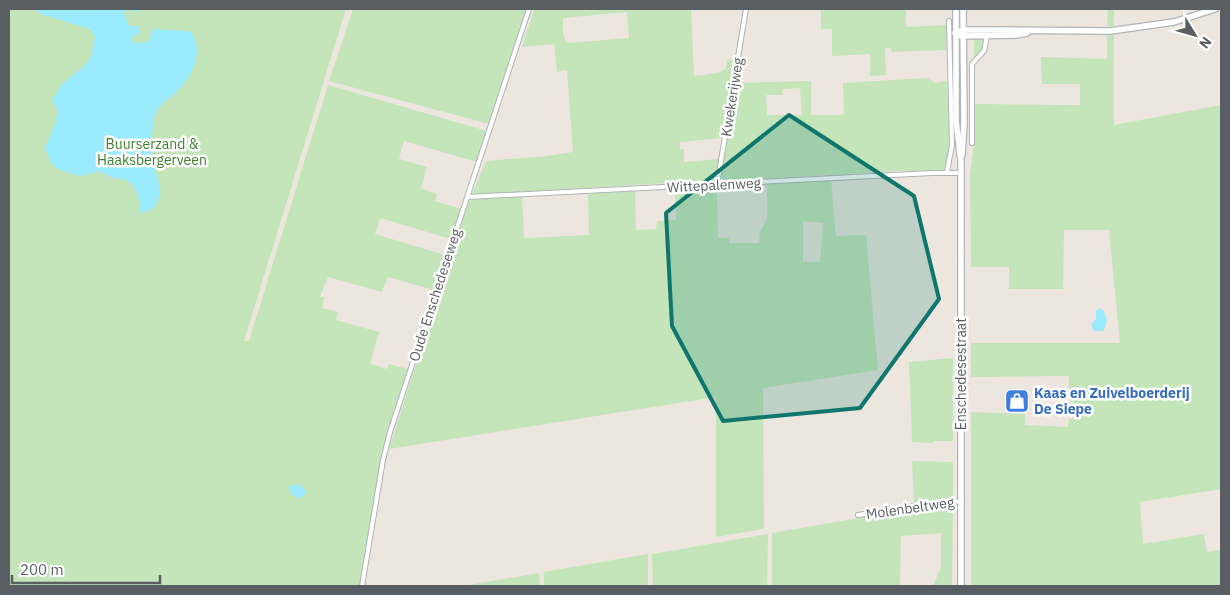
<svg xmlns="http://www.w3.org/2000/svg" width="1230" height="595" viewBox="0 0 1230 595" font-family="'IBM Plex Sans',sans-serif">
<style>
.green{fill:#c4e5b9;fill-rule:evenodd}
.water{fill:#9bebff}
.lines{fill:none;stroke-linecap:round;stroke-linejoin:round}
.street-casing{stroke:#b0b4b8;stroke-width:6}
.secondary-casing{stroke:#afb5b8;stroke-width:8}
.street{stroke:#fff;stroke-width:4}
.secondary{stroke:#fff;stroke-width:5.5}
.marked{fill:#0f766e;fill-opacity:0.2;stroke:#0f766e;stroke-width:4;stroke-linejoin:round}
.labels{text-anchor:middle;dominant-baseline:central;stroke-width:5;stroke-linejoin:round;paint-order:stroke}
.street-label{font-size:14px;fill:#585e61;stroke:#fff}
.park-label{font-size:14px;fill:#3f802f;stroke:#fff}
.shop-label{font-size:14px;font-weight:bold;fill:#366cbe;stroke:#fff;text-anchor:start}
</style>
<rect width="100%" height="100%" fill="#ece6de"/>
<path class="green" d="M 9,9 L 346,9 L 244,341 L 249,341 L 328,85 L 487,131 L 477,162 L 404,141 L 399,159 L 427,167 L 421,189 L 437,194 L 435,201 L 461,209 L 451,239 L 380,218 L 375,234 L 445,255 L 434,290 L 388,277 L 382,292 L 328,277 L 320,297 L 324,297 L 322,308 L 338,312 L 336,320 L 379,332 L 370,364 L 387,369 L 389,364 L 408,369 L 383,449 L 359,586 L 9,586 Z
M 353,9 L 526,9 L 489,124 L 329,81 Z
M 534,9 L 691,9 L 694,76 C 701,75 720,74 725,69 C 726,68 727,63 727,61 L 733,59 L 722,138 L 680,142 L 680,149 L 684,149 L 684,162 L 719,159 L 714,180 L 472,195 L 486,161 L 546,156 L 573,152 L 567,70 L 557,72 L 554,44 L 522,47 ZM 627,12 L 629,38 L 568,43 C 561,36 563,27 563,18 Z
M 821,9 L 906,9 L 906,27 L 947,25 L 946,50 L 892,52 L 891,48 L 885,48 L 886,75 L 870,76 L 870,54 L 832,56 L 832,29 L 821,29 Z
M 1108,9 L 1114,9 L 1114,26 L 1107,26 Z
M 1107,33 L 1114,33 L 1114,125 L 1221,105 L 1221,489 L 1140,502 L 1143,544 L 1204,534 L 1207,552 L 1221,550 L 1221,586 L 971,586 L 971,412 L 1025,414 L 1025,425 L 1068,427 L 1069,419 L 1073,418 L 1073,403 L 1069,399 L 1069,376 L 971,377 L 971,343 L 1120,343 L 1109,230 L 1064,230 L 1063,289 L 1009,289 L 1009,267 L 971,267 L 970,174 L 975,137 L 975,104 L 1080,105 L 1080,84 L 1042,84 L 1041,57 L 1107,59 Z
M 976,38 L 983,41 C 984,50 980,54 974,60 L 974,39 Z
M 928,78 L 935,83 L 947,81 C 948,106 955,149 943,171 L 897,171 L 724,181 L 722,179 L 721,175 L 736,83 L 811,81 L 811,115 L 840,115 L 844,114 L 843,83 ZM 800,88 L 802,115 L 767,115 L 766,95 L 782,95 L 783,89 Z
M 831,180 L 836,236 L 866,235 L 878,370 L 763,388 L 764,529 L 716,537 L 716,397 L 389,449 L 467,203 L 471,199 L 522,196 L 524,238 L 589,235 L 588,194 L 635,191 L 636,230 L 656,229 L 657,221 L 676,220 L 675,188 L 717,186 L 718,238 L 729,238 L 729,243 L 759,243 L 760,232 L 767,219 L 767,183 ZM 803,221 L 823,223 L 820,262 L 803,262 Z
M 953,358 L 953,441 L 934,441 L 933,443 L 912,442 L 909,362 Z
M 912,461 L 953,462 L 953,494 L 952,498 L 914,503 Z
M 949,505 L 953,506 L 952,586 L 933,586 L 941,567 L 941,533 L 901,536 L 900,586 L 772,586 L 772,533 L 906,510 Z
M 768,534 L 767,586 L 653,586 L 652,554 Z
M 648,554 L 648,586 L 544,586 L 544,572 Z
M 539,573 L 540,586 L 462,586 Z"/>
<path class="water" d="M 37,9 L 140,9 L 136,12 L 127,9 L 124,13 L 129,26 L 139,26 L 139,33 L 131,38 L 134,43 L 148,42 L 153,29 L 157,28 C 169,32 179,29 191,32 C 206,52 190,81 173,95 C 164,102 156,107 154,119 C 152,132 150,148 152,161 C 152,165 155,168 156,172 C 161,189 163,208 143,213 L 140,212 C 139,199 137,182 122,179 C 119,178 116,179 113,178 C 109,177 104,173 99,171 L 83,176 L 75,175 L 56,168 L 51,163 L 45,148 C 48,138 61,117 56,107 C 55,105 53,103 52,100 L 62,84 L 83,67 L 90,59 L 95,37 L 90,29 L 41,14 L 37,11 Z
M 1099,308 L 1102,309 C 1108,316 1108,324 1103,331 L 1094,331 L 1091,324 L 1096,319 L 1096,311 Z
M 299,484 L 307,492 L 299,499 L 291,493 L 288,487 Z"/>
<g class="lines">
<defs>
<path id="street" d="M 972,143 L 972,64 L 984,51 L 987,35
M 947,172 L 952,145 L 949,21
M 717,185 L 746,9
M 467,197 L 932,173 L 961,173
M 858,515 L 913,506 L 962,501
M 362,586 L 383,460 L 390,432 L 529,9"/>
<path id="secondary" d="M 956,9 L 956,121 L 961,162 L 961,586
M 955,33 L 963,30 L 987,30 L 1110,31 L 1174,22 L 1215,9
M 961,36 L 1016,35 L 1027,33
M 962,155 L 964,124 L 963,9"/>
</defs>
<use href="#street" class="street-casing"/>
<use href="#secondary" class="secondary-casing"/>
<use href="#street" class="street"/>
<use href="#secondary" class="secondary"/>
</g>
<path class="marked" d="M 789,115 L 914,196 L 939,299 L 860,408 L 723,421 L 672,326 L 666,213 Z"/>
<defs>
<symbol id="shop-square" viewBox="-11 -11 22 22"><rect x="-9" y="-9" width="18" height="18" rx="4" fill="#3f7fe0" stroke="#fff"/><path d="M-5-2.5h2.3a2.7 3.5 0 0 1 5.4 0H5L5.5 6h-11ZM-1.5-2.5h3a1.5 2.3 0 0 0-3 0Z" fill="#fff"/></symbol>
</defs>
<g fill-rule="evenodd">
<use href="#shop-square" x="1003" y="387" width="28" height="28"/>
</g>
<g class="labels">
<g class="street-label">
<text transform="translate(732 97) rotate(-81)">Kwekerijweg</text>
<text transform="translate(714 185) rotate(-3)">Wittepalenweg</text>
<text transform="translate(435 295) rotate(-72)">Oude Enschedeseweg</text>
<text transform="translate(961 374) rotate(-90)">Enschedesestraat</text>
<text transform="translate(910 508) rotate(-8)">Molenbeltweg</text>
</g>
<g class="park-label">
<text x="152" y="144">Buurserzand &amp;<tspan x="152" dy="16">Haaksbergerveen</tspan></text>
</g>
<g class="shop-label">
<text x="1034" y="393">Kaas en Zuivelboerderij<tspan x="1034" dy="16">De Siepe</tspan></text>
</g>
</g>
<rect width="1230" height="595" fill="none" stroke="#585e61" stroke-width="20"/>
<g transform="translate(1195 35) rotate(127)" stroke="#ffffff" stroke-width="4" paint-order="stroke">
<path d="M0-4L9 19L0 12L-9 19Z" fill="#585e61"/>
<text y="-8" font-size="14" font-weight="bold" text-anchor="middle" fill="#585e61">N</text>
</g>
<path d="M12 575v8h148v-8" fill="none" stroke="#585e61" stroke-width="2.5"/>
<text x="20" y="575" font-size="15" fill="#585e61" stroke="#ffffff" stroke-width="4" paint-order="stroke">200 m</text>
</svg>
